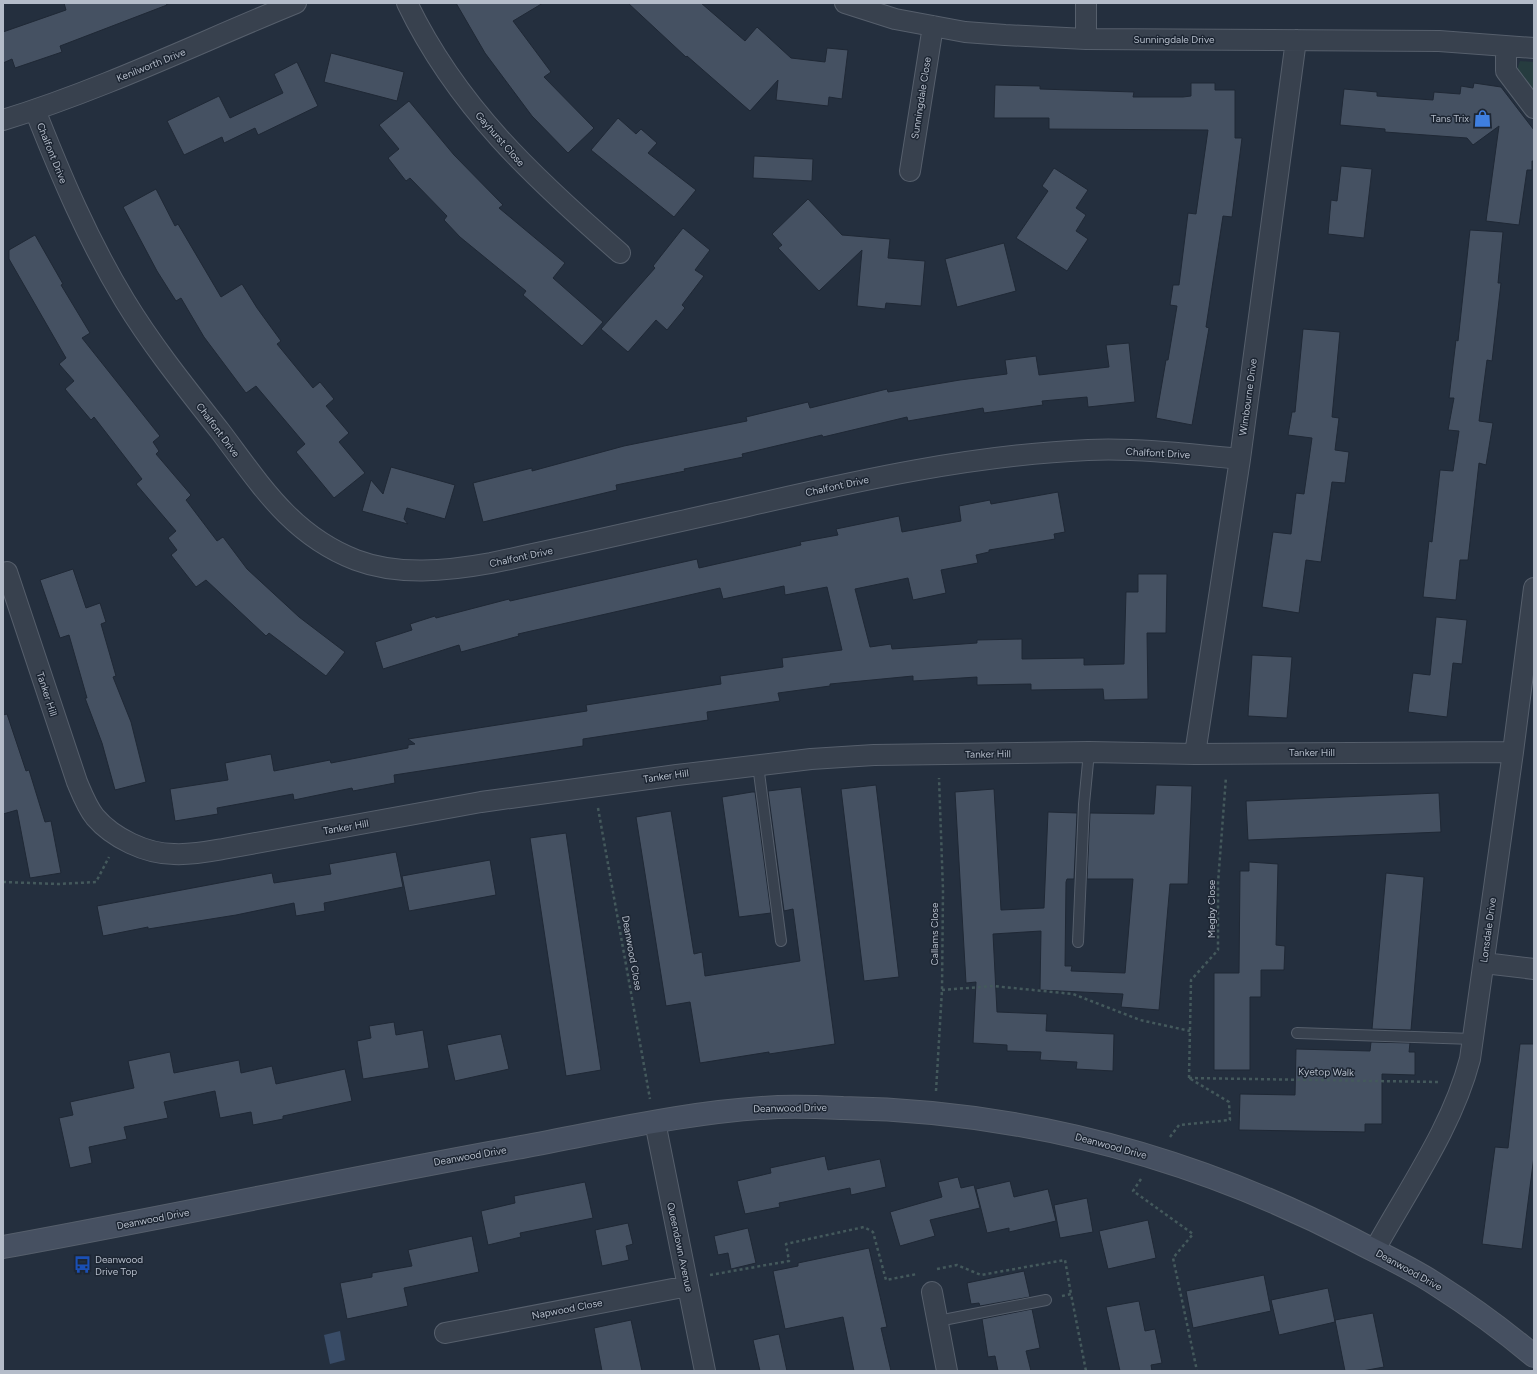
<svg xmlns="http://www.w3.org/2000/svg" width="1537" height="1374" viewBox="0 0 1537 1374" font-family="Figtree,sans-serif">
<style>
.green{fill:#263c3f}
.water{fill:#394c67}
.building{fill:#455162;stroke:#1f2835}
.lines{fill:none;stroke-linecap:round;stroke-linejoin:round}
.lane-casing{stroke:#565f6c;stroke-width:12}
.street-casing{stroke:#565f6c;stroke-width:22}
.secondary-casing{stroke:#565f6c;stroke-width:24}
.path{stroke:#44595c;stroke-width:2.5;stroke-dasharray:3 3;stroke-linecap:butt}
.lane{stroke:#38414e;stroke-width:10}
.street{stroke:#38414e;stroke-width:20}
.secondary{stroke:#465061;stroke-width:22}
.labels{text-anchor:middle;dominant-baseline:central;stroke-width:3;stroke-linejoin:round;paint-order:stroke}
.street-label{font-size:10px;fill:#b4bcc9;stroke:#1d2633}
.poi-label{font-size:10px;fill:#b4bcc9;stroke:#1d2633;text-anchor:end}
</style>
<rect width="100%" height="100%" fill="#242f3e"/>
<path class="green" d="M 1520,61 L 1534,62 L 1534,96 L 1517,70 Z"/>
<path class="water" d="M 340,1331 L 345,1360 L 330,1364 L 324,1335 Z"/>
<path class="building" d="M 64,3 L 166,3 L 167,5 L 60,46 L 62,52 L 15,68 L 12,59 L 3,63 L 3,32 L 66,10 Z
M 456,3 L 543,3 L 513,21 L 551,72 L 544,77 L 594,128 L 568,153 L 532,116 L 485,53 Z
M 628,3 L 701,3 L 745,41 L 757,27 L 791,58 L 825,62 L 827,48 L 848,50 L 842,99 L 829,97 L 828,106 L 776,100 L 778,80 L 750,111 L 687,56 L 686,57 Z
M 331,53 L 404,72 L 397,101 L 324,82 Z
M 297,62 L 318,106 L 258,135 L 255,128 L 224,143 L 222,137 L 184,155 L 167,121 L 219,96 L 230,118 L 283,93 L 274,74 Z
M 1191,83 L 1215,83 L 1215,90 L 1235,90 L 1235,138 L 1242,138 L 1232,217 L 1223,216 L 1206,327 L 1209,328 L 1192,425 L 1156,418 L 1166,360 L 1168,360 L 1177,306 L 1170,305 L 1173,285 L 1179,285 L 1188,213 L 1196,214 L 1208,130 L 1049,129 L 1049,118 L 994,118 L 995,85 L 1040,86 L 1040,89 L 1134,92 L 1133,97 L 1183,97 L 1191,96 Z
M 1474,83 L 1501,87 L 1534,130 L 1534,161 L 1532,161 L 1532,170 L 1527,170 L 1519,225 L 1486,221 L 1499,126 L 1473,145 L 1467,138 L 1385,132 L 1385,129 L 1340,125 L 1344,89 L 1377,92 L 1377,96 L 1433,100 L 1434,92 L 1460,94 L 1461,86 L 1473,88 Z
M 409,101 L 454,155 L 503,205 L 499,208 L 565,263 L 553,278 L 603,322 L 582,346 L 523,295 L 526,291 L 460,237 L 444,220 L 447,216 L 410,178 L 406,181 L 388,158 L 399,149 L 379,125 Z
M 618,118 L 636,134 L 641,129 L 657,143 L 648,153 L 696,190 L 674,217 L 591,150 Z
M 754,156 L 813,159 L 812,181 L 753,178 Z
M 1341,166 L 1372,169 L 1364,238 L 1328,234 L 1331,200 L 1337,201 Z
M 1054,168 L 1088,190 L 1076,208 L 1086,215 L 1076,231 L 1088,239 L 1067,271 L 1016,238 L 1048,191 L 1042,186 Z
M 156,189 L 175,226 L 178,224 L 221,297 L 242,284 L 257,308 L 281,341 L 277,344 L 313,388 L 320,382 L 334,399 L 326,406 L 349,433 L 339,442 L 365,473 L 334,498 L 296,452 L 305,444 L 256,386 L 246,393 L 204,337 L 181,298 L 176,301 L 157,271 L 123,207 Z
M 808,199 L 842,235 L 890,239 L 888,258 L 925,261 L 921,306 L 886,303 L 885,309 L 857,306 L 862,250 L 819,291 L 778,248 L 782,245 L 772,234 Z
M 683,228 L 710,250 L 695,270 L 704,276 L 682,305 L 685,308 L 667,330 L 656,320 L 628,352 L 601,329 L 655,268 L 653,266 Z
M 1470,230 L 1503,232 L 1498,283 L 1501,283 L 1492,361 L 1487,360 L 1479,421 L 1493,423 L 1486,465 L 1479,463 L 1468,560 L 1460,560 L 1456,600 L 1423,597 L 1429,541 L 1432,542 L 1440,470 L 1453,471 L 1459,431 L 1448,430 L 1454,398 L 1449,398 L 1456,340 L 1458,341 Z
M 35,235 L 63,284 L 61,285 L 90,333 L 82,338 L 160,436 L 153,442 L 159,451 L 156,454 L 191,495 L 186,500 L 217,541 L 223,537 L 247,569 L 299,617 L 345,652 L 326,676 L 269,633 L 266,636 L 206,580 L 196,587 L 171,555 L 177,550 L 168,538 L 176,531 L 136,484 L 142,479 L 94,417 L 91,420 L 65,389 L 74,381 L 59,364 L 66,358 L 9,259 L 9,250 Z
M 1004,243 L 1016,291 L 957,307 L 945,259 Z
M 1303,329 L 1340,332 L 1332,417 L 1339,418 L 1335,450 L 1349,452 L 1345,483 L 1332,482 L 1321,562 L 1306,560 L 1299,613 L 1262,607 L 1273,532 L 1291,534 L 1296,493 L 1304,494 L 1312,438 L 1288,435 L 1292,412 L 1295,412 Z
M 1129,343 L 1135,402 L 1088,407 L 1087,397 L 1042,401 L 1043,405 L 984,413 L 983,408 L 908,421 L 907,417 L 823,437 L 822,435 L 742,454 L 743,457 L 684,469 L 685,471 L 616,485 L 617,490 L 483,522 L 473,483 L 532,468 L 532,471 L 624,446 L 747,421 L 746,417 L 808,402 L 810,408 L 887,389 L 888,392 L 960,380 L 1007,374 L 1005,360 L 1036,356 L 1039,375 L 1109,367 L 1106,345 Z
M 391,467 L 455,485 L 445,519 L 407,508 L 404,519 L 408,524 L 362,511 L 371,480 L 383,494 Z
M 1058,492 L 1065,532 L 1054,534 L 1055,539 L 989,550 L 989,552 L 976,555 L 978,563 L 941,570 L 946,593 L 913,600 L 908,578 L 855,589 L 870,647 L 891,644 L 892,649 L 977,643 L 977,640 L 1022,639 L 1022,659 L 1084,658 L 1084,665 L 1124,664 L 1126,592 L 1138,592 L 1138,574 L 1167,574 L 1166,633 L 1147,633 L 1148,699 L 1104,700 L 1103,689 L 1031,690 L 1031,684 L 977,685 L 977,677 L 913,681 L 913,676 L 830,684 L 830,686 L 778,693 L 780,701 L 707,712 L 708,720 L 583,739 L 583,746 L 394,775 L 395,783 L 353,791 L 352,788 L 294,800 L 293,794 L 217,808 L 218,814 L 175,821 L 170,789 L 228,780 L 225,763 L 271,754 L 274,771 L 330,760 L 331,763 L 408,748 L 408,745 L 415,744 L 408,739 L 587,711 L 586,705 L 721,684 L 720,676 L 783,667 L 782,658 L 842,650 L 827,587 L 785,595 L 784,586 L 723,599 L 720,588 L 518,634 L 519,636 L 461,652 L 459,645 L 383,669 L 375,642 L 412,630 L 410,624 L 435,616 L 436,618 L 509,599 L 510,601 L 697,559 L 699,568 L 801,545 L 800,542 L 838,535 L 836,529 L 899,516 L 902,532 L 961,521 L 959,506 L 990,500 L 991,504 Z
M 73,569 L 86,608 L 100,603 L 106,622 L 101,624 L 116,676 L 113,677 L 131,722 L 146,782 L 115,790 L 102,743 L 85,698 L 87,698 L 69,635 L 60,638 L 40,580 Z
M 1436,617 L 1467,620 L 1462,664 L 1453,663 L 1447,717 L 1408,712 L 1413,673 L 1430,675 Z
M 1252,655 L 1292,657 L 1287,718 L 1248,716 Z
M 7,714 L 26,771 L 29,770 L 45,822 L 51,821 L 61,873 L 30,878 L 17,810 L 3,814 L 3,715 Z
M 876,785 L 899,977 L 864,981 L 841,789 Z
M 1156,785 L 1192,786 L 1188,884 L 1170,884 L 1159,1010 L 1121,1007 L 1123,994 L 1040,990 L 1041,931 L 993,934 L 997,1012 L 1047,1014 L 1046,1031 L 1114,1034 L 1113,1071 L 1076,1069 L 1077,1062 L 1040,1060 L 1041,1052 L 1007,1051 L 1007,1045 L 973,1043 L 976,982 L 966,983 L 955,792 L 994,789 L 1001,910 L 1044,908 L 1048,812 L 1077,813 L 1074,879 L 1067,879 L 1066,882 L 1065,966 L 1072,966 L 1071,971 L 1125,973 L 1133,879 L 1087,879 L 1090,813 L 1154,814 Z
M 801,787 L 835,1044 L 769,1054 L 769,1052 L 700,1063 L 690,1002 L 666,1006 L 636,817 L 671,811 L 694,954 L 702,952 L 705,976 L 800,961 L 793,909 L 784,911 L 768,791 Z
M 752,792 L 755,792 L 771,913 L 739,917 L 722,797 Z
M 1439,793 L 1441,832 L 1248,840 L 1246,801 Z
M 566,833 L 601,1070 L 566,1076 L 530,838 Z
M 396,852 L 403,887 L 324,903 L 325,911 L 296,916 L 294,903 L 236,915 L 148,929 L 148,927 L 103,936 L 97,906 L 272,873 L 274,883 L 331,874 L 329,864 Z
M 490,860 L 496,895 L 409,911 L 402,876 Z
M 1249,862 L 1278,864 L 1276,945 L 1285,946 L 1284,970 L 1261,970 L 1261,997 L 1250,997 L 1250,1070 L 1214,1070 L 1214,973 L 1239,973 L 1240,871 L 1249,871 Z
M 1386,873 L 1424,877 L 1411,1030 L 1372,1029 Z
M 394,1022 L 396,1035 L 423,1030 L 429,1068 L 363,1079 L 357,1041 L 371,1038 L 369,1026 Z
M 501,1034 L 509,1069 L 455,1081 L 447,1045 Z
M 1371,1042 L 1410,1043 L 1409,1052 L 1415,1052 L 1415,1075 L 1382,1074 L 1382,1124 L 1365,1124 L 1365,1132 L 1239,1130 L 1240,1094 L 1295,1095 L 1296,1049 L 1370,1051 Z
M 1520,1044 L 1534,1044 L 1534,1156 L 1522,1249 L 1482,1244 L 1495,1147 L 1508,1148 Z
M 170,1052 L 174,1073 L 239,1060 L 241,1073 L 272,1066 L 276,1084 L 345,1069 L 352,1101 L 283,1116 L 283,1119 L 253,1125 L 251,1112 L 220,1118 L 215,1091 L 164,1102 L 168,1118 L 124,1127 L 127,1139 L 89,1147 L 92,1163 L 70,1168 L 59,1118 L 73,1115 L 70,1102 L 134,1088 L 128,1061 Z
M 825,1156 L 828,1170 L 880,1159 L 886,1187 L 851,1195 L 850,1188 L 779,1203 L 780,1207 L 745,1214 L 737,1181 L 771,1173 L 770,1168 Z
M 958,1177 L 961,1188 L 974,1185 L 980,1208 L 930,1220 L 935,1236 L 900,1246 L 890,1212 L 942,1197 L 938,1182 Z
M 1010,1181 L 1014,1197 L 1048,1189 L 1056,1221 L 1009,1232 L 1009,1228 L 987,1233 L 976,1189 Z
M 585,1182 L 593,1218 L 520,1233 L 521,1237 L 488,1245 L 481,1211 L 515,1203 L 514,1196 Z
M 1087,1198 L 1093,1232 L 1060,1238 L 1054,1205 Z
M 1148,1220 L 1156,1258 L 1108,1269 L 1099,1231 Z
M 628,1223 L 633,1244 L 626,1246 L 629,1260 L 602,1266 L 595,1230 Z
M 748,1228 L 756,1263 L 731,1269 L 728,1253 L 718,1255 L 714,1236 Z
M 472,1236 L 479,1272 L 404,1288 L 408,1306 L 347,1319 L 340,1283 L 372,1277 L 372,1273 L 412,1266 L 408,1250 Z
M 869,1248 L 887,1327 L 881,1328 L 891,1371 L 854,1371 L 843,1317 L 785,1329 L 773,1271 L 798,1266 L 798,1263 Z
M 1024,1271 L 1030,1297 L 980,1306 L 979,1303 L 971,1304 L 967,1283 Z
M 1264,1275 L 1271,1311 L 1193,1328 L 1186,1291 Z
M 1328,1288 L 1335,1322 L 1279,1335 L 1271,1300 Z
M 1139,1301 L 1145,1331 L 1155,1329 L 1162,1363 L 1151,1365 L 1152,1371 L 1120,1371 L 1106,1307 Z
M 1032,1309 L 1040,1348 L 1026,1351 L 1031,1371 L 998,1371 L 995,1356 L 988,1357 L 982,1319 Z
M 1373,1313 L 1384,1367 L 1362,1371 L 1345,1371 L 1335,1320 Z
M 631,1320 L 642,1371 L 602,1371 L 594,1328 Z
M 779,1334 L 787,1371 L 760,1371 L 753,1340 Z"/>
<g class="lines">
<defs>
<path id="lane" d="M 758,765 L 781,941
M 1078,942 L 1084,804 L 1089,752
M 1297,1033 L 1473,1039
M 938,1321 L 1046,1300"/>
<path id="street" d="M 407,3 C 457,107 534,178 620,253
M 845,3 L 895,19 L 965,32 L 1005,35 L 1086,39 L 1439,41 L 1534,48
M 1086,39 L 1086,3
M 1506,47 L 1506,71 L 1534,108
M 35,110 C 61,176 88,240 125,301 C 153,347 187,389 220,431 C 260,484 291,535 356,560 C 398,576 447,571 491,563 C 577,545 663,525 748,506 C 860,480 973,455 1088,450 C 1139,448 1189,454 1240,459
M 3,120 C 104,89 198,43 296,3
M 910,171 L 933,26
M 7,572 L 77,782 C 82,794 87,807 95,817 C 113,838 146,854 174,854 C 190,855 206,852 223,849 L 481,802 L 677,775 L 811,759 L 874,755 L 1089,752 L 1195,754 L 1513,752
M 1195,754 L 1240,459 L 1296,40
M 1484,963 L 1534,969
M 655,1122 L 705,1371
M 1374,1251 C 1408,1189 1452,1128 1470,1059 L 1513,752 L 1534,588
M 932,1292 L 947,1371
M 445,1333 L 688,1286"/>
<path id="secondary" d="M 3,1247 C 174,1216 345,1179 516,1148 C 603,1132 690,1111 778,1107 C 800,1106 821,1107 843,1108 C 1022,1111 1193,1157 1352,1239 C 1380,1254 1410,1267 1437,1285 C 1470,1306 1503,1330 1534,1356"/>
</defs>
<use href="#lane" class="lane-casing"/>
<use href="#street" class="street-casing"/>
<use href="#secondary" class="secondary-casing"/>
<path class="path" d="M 598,808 L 650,1099
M 3,882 L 58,884 L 96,882 L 109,857
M 942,990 L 993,986 L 1073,994 L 1140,1020 L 1190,1031
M 1189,1078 L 1191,980 L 1218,950 L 1218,883 L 1226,777
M 1189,1078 L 1438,1082
M 936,1091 L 942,990 L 943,890 L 939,778
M 1170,1137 L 1179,1125 L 1230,1120 L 1229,1102 L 1189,1078
M 1141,1179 L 1133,1191 L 1193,1234 L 1173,1258 L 1197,1371
M 937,1269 L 957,1265 L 981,1275 L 1065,1260 L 1071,1294
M 710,1275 L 789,1261 L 786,1244 L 864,1227 L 873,1232 L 886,1280 L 917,1274
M 1062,1296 L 1071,1294 L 1086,1371"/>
<use href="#lane" class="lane"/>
<use href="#street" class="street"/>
<use href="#secondary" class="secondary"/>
</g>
<defs>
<symbol id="shop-bare" viewBox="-9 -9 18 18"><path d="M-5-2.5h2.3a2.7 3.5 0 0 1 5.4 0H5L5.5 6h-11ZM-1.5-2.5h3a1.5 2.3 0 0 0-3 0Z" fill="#3f7fe0" stroke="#1d2633" stroke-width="2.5" paint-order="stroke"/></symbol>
<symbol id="bus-bare" viewBox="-9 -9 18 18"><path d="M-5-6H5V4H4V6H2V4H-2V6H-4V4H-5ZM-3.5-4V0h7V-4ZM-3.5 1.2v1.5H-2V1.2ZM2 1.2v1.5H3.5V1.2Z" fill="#1a4fb4" stroke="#1d2633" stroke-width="2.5" paint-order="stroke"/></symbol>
</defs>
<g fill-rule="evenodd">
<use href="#shop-bare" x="1470" y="106" width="25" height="25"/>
<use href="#bus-bare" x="70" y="1252" width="25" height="25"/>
</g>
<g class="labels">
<g class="street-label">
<text x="1174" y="39">Sunningdale Drive</text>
<text transform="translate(151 65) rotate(-22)">Kenilworth Drive</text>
<text transform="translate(921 98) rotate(-81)">Sunningdale Close</text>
<text transform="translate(500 139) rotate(49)">Gayhurst Close</text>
<text transform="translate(52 153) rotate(68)">Chalfont Drive</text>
<text transform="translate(1248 397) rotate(-82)">Wimbourne Drive</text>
<text transform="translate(218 430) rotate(53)">Chalfont Drive</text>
<text transform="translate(1158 453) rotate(3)">Chalfont Drive</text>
<text transform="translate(837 486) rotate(-12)">Chalfont Drive</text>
<text transform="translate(521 557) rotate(-12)">Chalfont Drive</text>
<text transform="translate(47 694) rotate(72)">Tanker Hill</text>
<text x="1312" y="752">Tanker Hill</text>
<text transform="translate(988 754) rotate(-1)">Tanker Hill</text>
<text transform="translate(666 776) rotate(-8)">Tanker Hill</text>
<text transform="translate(346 827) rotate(-10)">Tanker Hill</text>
<text transform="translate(1211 909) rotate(-90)">Megby Close</text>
<text transform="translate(1488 930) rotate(-82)">Lonsdale Drive</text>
<text transform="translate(934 934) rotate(-90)">Callams Close</text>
<text transform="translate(632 953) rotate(80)">Deanwood Close</text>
<text transform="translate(1326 1072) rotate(1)">Kyetop Walk</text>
<text transform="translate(790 1108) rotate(-1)">Deanwood Drive</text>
<text transform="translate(1111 1146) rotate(15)">Deanwood Drive</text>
<text transform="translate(470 1156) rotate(-10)">Deanwood Drive</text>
<text transform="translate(153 1219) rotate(-11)">Deanwood Drive</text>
<text transform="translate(680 1247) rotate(78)">Queendown Avenue</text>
<text transform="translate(1409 1270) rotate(29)">Deanwood Drive</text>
<text transform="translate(567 1309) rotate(-11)">Napwood Close</text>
</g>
<g class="poi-label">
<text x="1469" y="118">Tans Trix</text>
<text x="95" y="1259" text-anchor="start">Deanwood<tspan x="95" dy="12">Drive Top</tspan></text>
</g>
</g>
<rect width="1537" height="1374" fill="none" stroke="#b4bcc9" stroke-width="8"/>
</svg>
